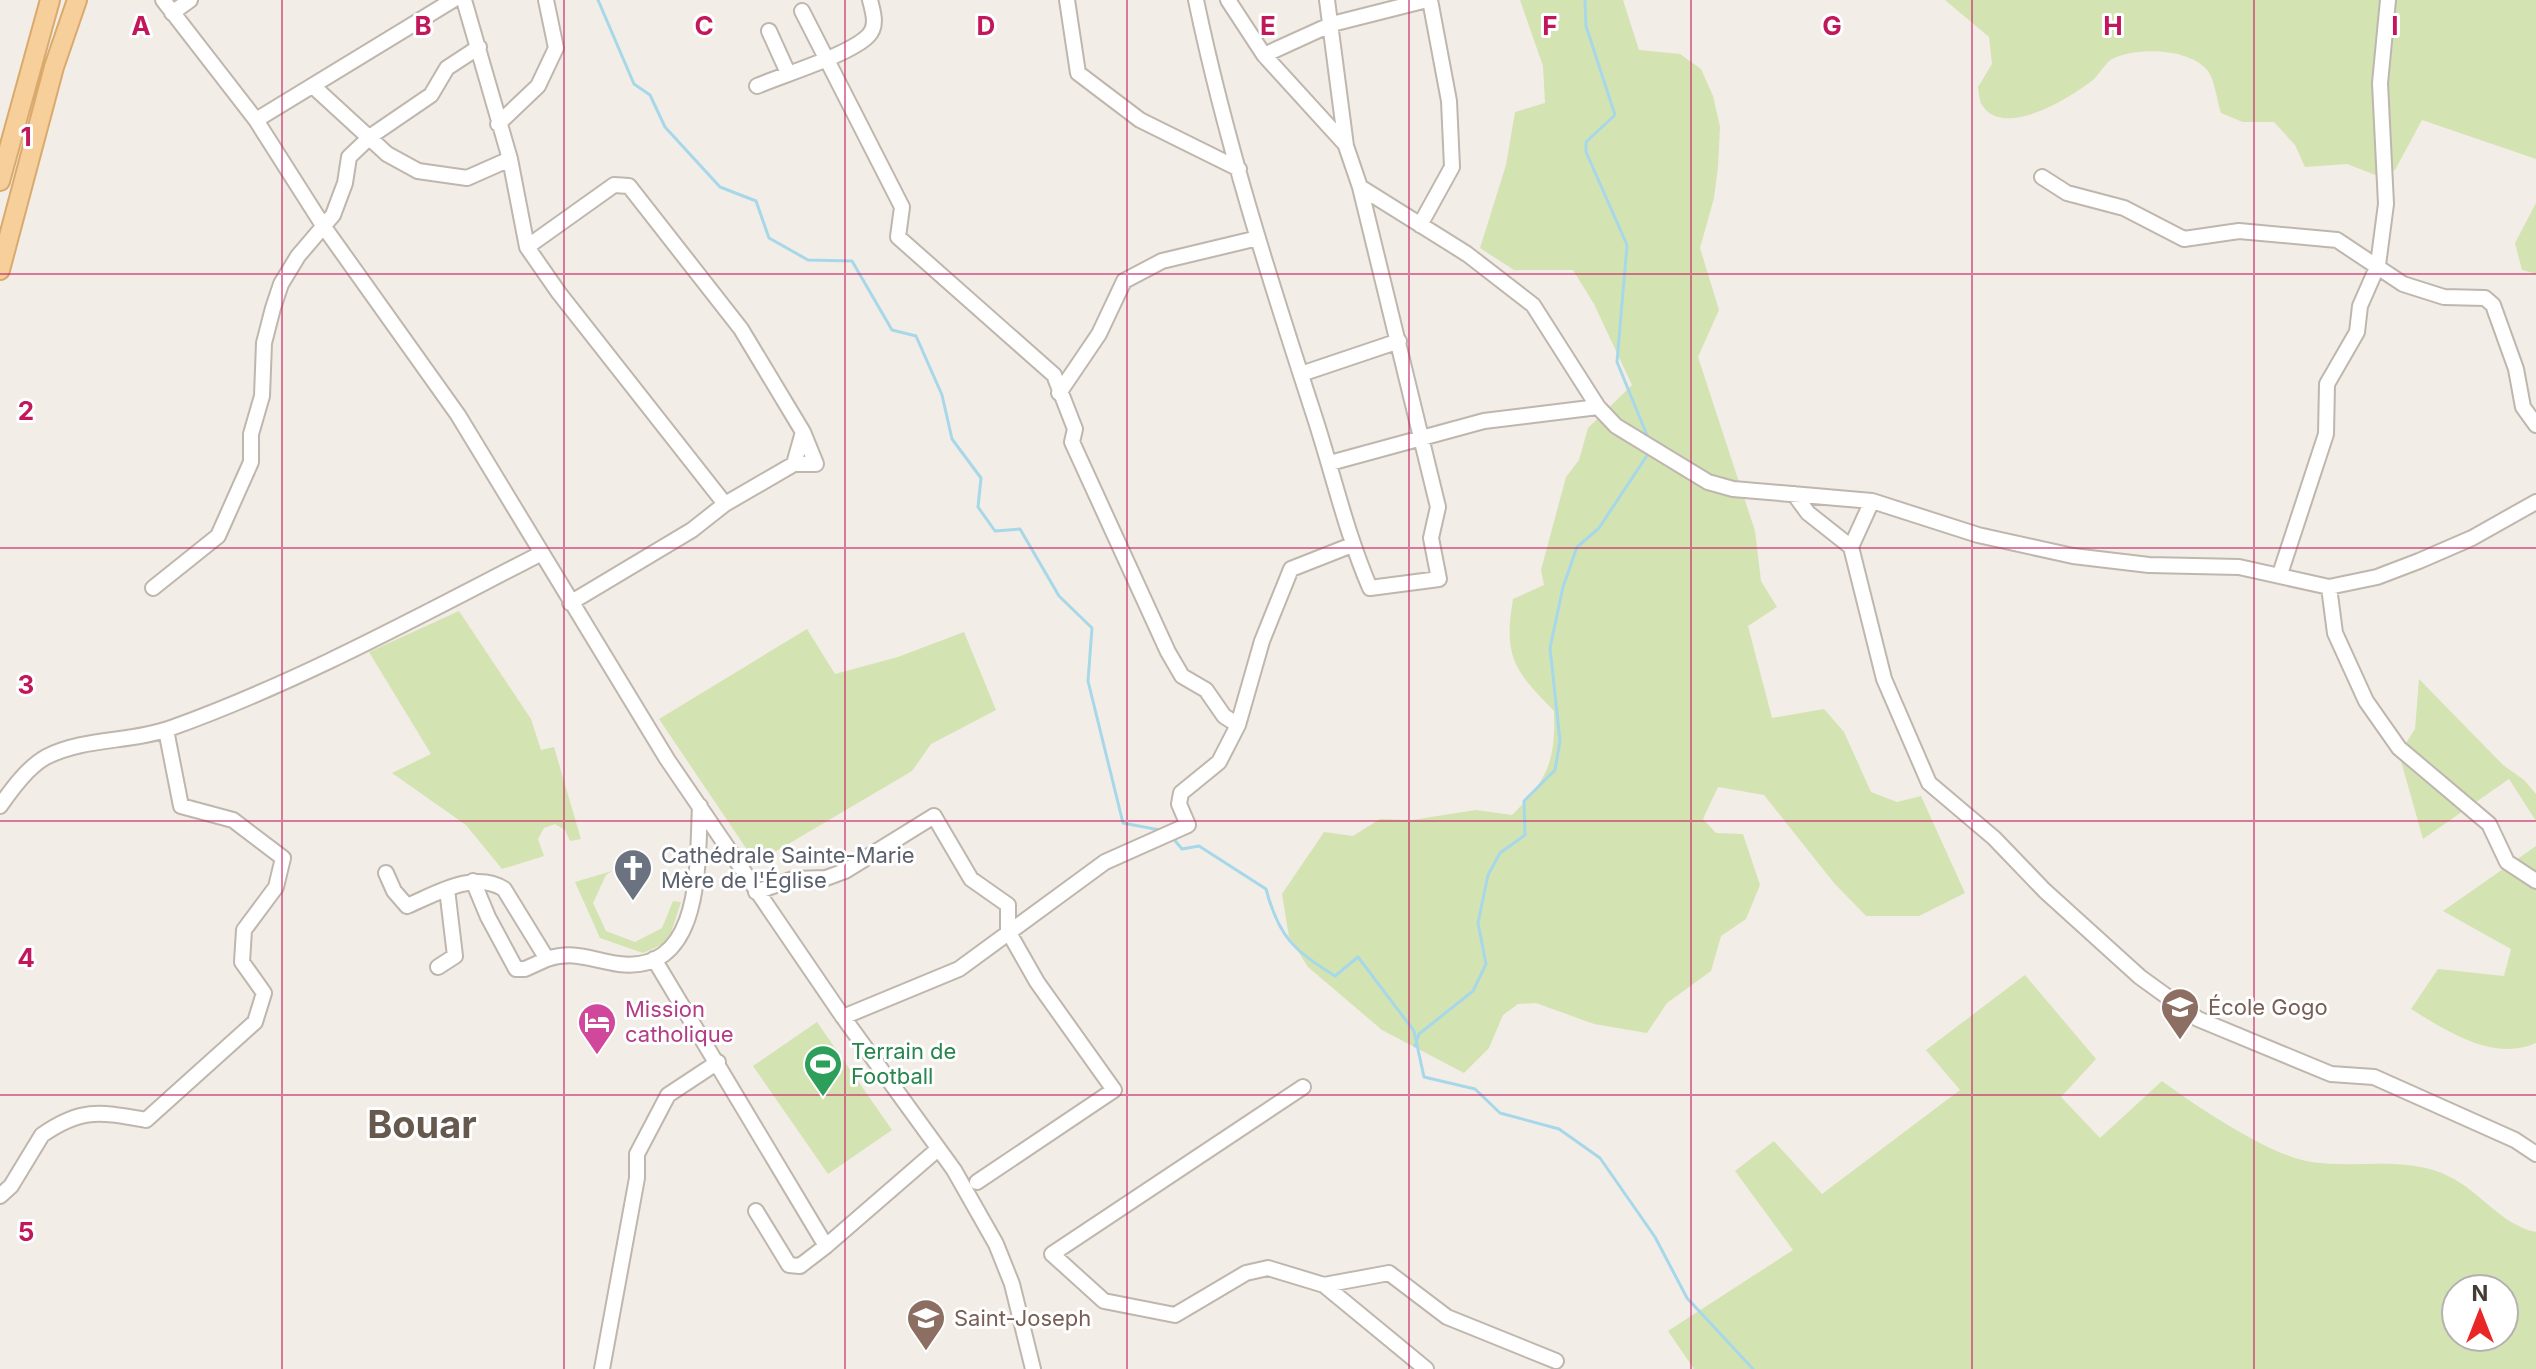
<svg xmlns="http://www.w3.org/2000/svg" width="2536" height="1369" viewBox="0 0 2536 1369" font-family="Inter,sans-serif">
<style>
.green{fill:#d4e3b2;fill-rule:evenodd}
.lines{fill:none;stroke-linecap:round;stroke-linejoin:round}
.stream{stroke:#a7d8ea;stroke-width:3}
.minor-casing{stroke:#bfb6ad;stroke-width:18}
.major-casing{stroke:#daa96c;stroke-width:22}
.minor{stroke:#fff;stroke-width:14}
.major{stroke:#f6cf9b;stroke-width:18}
.grid{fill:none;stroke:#c2185b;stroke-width:2;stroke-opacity:0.55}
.labels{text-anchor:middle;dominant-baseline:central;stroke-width:6;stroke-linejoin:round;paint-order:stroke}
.worship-label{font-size:22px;fill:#5b616d;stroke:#fff;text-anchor:start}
.education-label{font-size:22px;fill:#785e54;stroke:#fff;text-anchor:start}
.hotel-label{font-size:22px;fill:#b23c85;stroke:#fff;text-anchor:start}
.leisure-label{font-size:22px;fill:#27864d;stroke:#fff;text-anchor:start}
.town-label{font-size:38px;font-weight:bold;fill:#66594e;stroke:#fff}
.grid-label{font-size:26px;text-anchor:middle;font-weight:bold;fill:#c2185b;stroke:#fff;stroke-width:6;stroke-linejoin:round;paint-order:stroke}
</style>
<rect width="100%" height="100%" fill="#f2ede6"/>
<path class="green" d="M 1520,0 L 1623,0 L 1639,50 L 1680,54 L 1701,69 L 1713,96 L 1720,127 L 1718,167 L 1714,198 L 1700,248 L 1719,310 L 1698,357 L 1755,531 L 1761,581 L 1777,607 L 1748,626 L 1772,718 L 1824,709 L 1844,732 L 1871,792 L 1897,802 L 1921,796 L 1965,893 L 1919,916 L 1866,916 L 1834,883 L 1764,795 L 1718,787 L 1703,819 L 1716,833 L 1743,834 L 1760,885 L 1746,919 L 1721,936 L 1711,971 L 1667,1003 L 1647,1033 L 1594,1024 L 1536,1003 L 1518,1004 L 1503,1015 L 1489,1048 L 1464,1073 L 1382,1030 L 1308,967 L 1289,937 L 1282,894 L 1324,832 L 1353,836 L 1380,819 L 1412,820 L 1476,810 L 1512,815 C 1547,781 1556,761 1554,711 C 1515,671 1503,658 1513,599 L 1544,585 L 1541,570 L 1566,477 L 1579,460 L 1588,428 L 1632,385 L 1594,304 L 1573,270 L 1514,270 L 1480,248 L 1506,165 L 1515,112 L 1545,103 L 1543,66 Z
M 1945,0 L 2536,0 L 2536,159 L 2422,120 L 2395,170 L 2378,176 L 2347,164 L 2305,167 L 2295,145 L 2274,122 L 2243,122 L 2221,113 C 2217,101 2215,81 2208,71 C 2190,48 2138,47 2114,58 C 2105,62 2100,74 2093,80 C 2071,97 2004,140 1982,105 C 1979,101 1979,91 1978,87 L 1992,64 L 1989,37 Z
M 2536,203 L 2536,274 L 2522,270 L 2515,243 Z
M 459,611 L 531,719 L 541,750 L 554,747 L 581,839 L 570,841 L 565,830 L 555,824 L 544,828 L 538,839 L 544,856 L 502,869 L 466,825 L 392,773 L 431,754 L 369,652 Z
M 807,629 L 835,674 L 898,657 L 964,632 L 996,710 L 931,744 L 912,771 L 756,863 L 659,719 Z
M 2419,679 L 2503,765 L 2524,780 L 2536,794 L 2536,821 L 2509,779 L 2423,839 L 2399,754 L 2415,729 Z
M 2536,846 L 2536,1043 C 2493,1062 2447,1031 2411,1009 L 2438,969 L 2504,976 L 2511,949 L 2443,911 Z
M 612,871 L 606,875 L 593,903 L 606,931 L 635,942 L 662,928 L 673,901 L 681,902 L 668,942 L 643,953 L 600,938 L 575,882 Z
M 2025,975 L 2096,1059 L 2061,1097 L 2100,1138 L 2162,1081 C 2196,1106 2270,1156 2311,1162 C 2356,1169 2408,1155 2450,1177 C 2481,1192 2501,1225 2536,1232 L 2536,1369 L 1694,1369 L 1668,1331 L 1793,1250 L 1735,1171 L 1774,1141 L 1822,1194 L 1960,1090 L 1926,1050 ZM 2456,1289 L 2504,1289 L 2504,1337 L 2456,1337 Z
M 817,1022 L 892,1130 L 828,1174 L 753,1066 Z"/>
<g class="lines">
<path class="stream" d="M 598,0 L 634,84 L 650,95 L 665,127 L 720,187 L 756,201 L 769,238 L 808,260 L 852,261 L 892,330 L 916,336 L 942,395 L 952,439 L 981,478 L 978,507 L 995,531 L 1020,529 L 1059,596 L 1092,628 L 1088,681 L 1123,823 L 1165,831
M 1585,0 L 1586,26 L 1615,115 L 1586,142 L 1586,152 L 1627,245 L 1617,362 L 1649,440
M 1171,836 L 1182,849 L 1199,846 L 1266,889 C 1279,938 1294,950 1335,976 L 1358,957 L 1414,1031 L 1424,1077 L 1475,1089 L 1500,1113 L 1559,1129 L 1600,1158 L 1655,1237 L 1687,1298 L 1753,1369
M 1415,1046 L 1419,1034 L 1473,991 L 1486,964 L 1478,923 L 1488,875 L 1500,853 L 1525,835 L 1524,801 L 1555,770 L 1560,741 L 1550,648 L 1563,587 L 1577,547 L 1599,528 L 1650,451"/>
<defs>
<path id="minor" d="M 163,0 L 256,120 L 324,227 L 458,415 L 667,759 L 843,1017 L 954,1170 L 996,1244 L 1012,1284 L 1033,1369
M 464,0 L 510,159 L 527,247 L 559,293 L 725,504 L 692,530 L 570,603
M 1067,0 L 1078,73 L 1140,120 L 1239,169
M 1196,0 C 1225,139 1268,274 1312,409 C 1332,469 1345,530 1370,588 L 1439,579 L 1431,538 L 1438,507 L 1360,187
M 1228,0 L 1264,55 L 1346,145
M 1327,0 L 1346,146 L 1360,187 L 1467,254 L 1533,305 L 1598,407 L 1616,426 L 1708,482 L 1733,489 L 1872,501 L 1978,535 L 2073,556 L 2149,565 L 2239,567 L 2329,587 L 2377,577 L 2419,561 L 2472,538 L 2536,502
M 802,11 L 902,207 L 898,237 L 1054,375 L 1075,429 L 1072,442 L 1168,652 L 1182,676 L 1206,690 L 1224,716 L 1238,725
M 172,13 L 190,0
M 769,31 L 788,73
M 1264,55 L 1332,24 L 1427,0
M 757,86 C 785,74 849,55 868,36 C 878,26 873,12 870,0
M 314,87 L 387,154 L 418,171 L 467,178 L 510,159
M 256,120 L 453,0
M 498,124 L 538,86 L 556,48 L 546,0
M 2042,177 L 2067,193 L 2124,208 L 2184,239 L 2239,231 L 2337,240 L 2403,284 L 2444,297 L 2485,298 L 2493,305 L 2516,369 L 2523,407 L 2536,425
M 1420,225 L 1452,167 L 1449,101 L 1430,0
M 527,247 L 614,185 L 629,186 L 741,329 L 803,432 L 794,464 L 725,504
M 1301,374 L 1399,341
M 1059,393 L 1099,334 L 1124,281 L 1162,261 L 1258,238
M 1330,463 L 1484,421 L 1598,407
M 794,464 L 816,464 L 803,432
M 1794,494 L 1808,513 L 1851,547
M 1872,501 L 1851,547 L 1884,679 L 1929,783 L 1994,838 L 2045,891 L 2140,977 L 2198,1019 L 2331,1074 L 2374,1077 L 2515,1140 L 2536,1154
M 2280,574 L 2326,434 L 2327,384 L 2357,332 L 2360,306 L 2378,265 L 2386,204 L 2380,83 L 2388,0
M 2329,587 L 2335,633 L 2366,701 L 2399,748 L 2489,824 L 2507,862 L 2536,881
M 153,588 L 218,536 L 251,462 L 251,434 L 262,396 L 264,343 L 273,308 L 281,284 L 298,256 L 333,215 L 345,183 L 349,157 L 371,136 L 431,95 L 447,68 L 479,47
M 0,806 C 12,789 28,767 46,757 C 85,737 130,743 171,728 C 299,682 419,616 540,554
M 386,873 L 394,891 L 407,906 C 436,894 474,870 504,889 L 547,959 C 576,950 590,960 619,964 C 704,974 697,862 700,806
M 473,881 L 488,917 L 516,969 L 525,969 L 547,959
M 756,892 L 793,879 L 826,878 L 845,871 L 934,816 L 971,879 L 1008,905 L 1008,931 L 1037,982 L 1114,1090 L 977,1182
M 654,959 L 826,1246 L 938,1149
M 438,967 L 455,956 L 447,889
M 843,1017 L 959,969 L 1105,862 L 1188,825 L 1179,804 L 1181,793 L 1219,762 L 1238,725 L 1262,641 L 1291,569 L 1352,545
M 1303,1087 L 1052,1254 L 1104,1301 L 1175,1315 L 1246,1273 L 1268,1268 L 1324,1285 L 1389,1273 L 1447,1317 L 1556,1361
M 0,1196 L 11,1186 L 42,1135 C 82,1107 101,1112 146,1120 L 255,1022 L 264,993 L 242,962 L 244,930 L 276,887 L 283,858 L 233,820 L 181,806 L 166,730
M 756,1211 L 789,1265 L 800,1266 L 826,1246
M 1324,1285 L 1426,1369
M 602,1369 L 637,1178 L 637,1154 L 668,1095 L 718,1062"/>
<path id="major" d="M 0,181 L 50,0
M 0,270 L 54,67 L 77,0"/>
</defs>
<use href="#minor" class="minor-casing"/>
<use href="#major" class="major-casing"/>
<use href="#minor" class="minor"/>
<use href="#major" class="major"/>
</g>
<path class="grid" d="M 282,0 L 282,1369M 564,0 L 564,1369M 845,0 L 845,1369M 1127,0 L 1127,1369M 1409,0 L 1409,1369M 1691,0 L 1691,1369M 1972,0 L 1972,1369M 2254,0 L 2254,1369M 0,274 L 2536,274M 0,548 L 2536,548M 0,821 L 2536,821M 0,1095 L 2536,1095"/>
<defs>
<symbol id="church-pin" viewBox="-11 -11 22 30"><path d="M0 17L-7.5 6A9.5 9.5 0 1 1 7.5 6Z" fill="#6b7280" stroke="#fff"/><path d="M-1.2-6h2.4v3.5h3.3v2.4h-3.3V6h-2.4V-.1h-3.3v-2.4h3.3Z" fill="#fff"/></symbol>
<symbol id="school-pin" viewBox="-11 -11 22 30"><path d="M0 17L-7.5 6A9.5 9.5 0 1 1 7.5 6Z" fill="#8d6e63" stroke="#fff"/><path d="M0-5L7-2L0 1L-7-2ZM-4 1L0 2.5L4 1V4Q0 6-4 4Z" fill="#fff"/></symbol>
<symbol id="hotel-pin" viewBox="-11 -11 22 30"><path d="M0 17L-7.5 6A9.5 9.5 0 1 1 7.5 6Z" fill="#d1479c" stroke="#fff"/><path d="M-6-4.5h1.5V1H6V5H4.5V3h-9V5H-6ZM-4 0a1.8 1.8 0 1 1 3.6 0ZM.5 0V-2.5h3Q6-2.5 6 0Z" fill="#fff"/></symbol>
<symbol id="stadium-pin" viewBox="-11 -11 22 30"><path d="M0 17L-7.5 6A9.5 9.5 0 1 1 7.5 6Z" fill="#2e9e5b" stroke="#fff"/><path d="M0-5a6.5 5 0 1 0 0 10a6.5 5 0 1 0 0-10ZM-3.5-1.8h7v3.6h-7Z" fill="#fff"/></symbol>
</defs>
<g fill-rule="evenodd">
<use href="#church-pin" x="611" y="846" width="44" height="60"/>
<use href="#school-pin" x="2158" y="985" width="44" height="60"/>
<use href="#hotel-pin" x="575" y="1000" width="44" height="60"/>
<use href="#stadium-pin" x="801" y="1042" width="44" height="60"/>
<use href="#school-pin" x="904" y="1296" width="44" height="60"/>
</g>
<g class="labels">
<g class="worship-label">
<text x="661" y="855">Cathédrale Sainte-Marie<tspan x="661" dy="25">Mère de l'Église</tspan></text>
</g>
<g class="education-label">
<text x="2208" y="1007">École Gogo</text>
<text x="954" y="1318">Saint-Joseph</text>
</g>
<g class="hotel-label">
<text x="625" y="1009">Mission<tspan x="625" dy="25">catholique</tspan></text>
</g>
<g class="leisure-label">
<text x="851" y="1051">Terrain de<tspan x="851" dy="25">Football</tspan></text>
</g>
<g class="town-label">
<text x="422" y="1124">Bouar</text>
</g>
</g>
<g class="grid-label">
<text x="141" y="35">A</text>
<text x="423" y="35">B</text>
<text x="704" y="35">C</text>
<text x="986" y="35">D</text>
<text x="1268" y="35">E</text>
<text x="1550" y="35">F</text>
<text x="1832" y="35">G</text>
<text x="2113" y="35">H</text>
<text x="2395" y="35">I</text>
<text x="26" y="146">1</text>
<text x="26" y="420">2</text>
<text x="26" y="694">3</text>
<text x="26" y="967">4</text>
<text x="26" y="1241">5</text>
</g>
<g transform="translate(2480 1313)"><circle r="38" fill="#ffffff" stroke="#b4b1af" stroke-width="2"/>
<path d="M0-6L14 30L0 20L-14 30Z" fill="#e92726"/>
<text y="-12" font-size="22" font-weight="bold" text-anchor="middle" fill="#443d36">N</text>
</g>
</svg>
